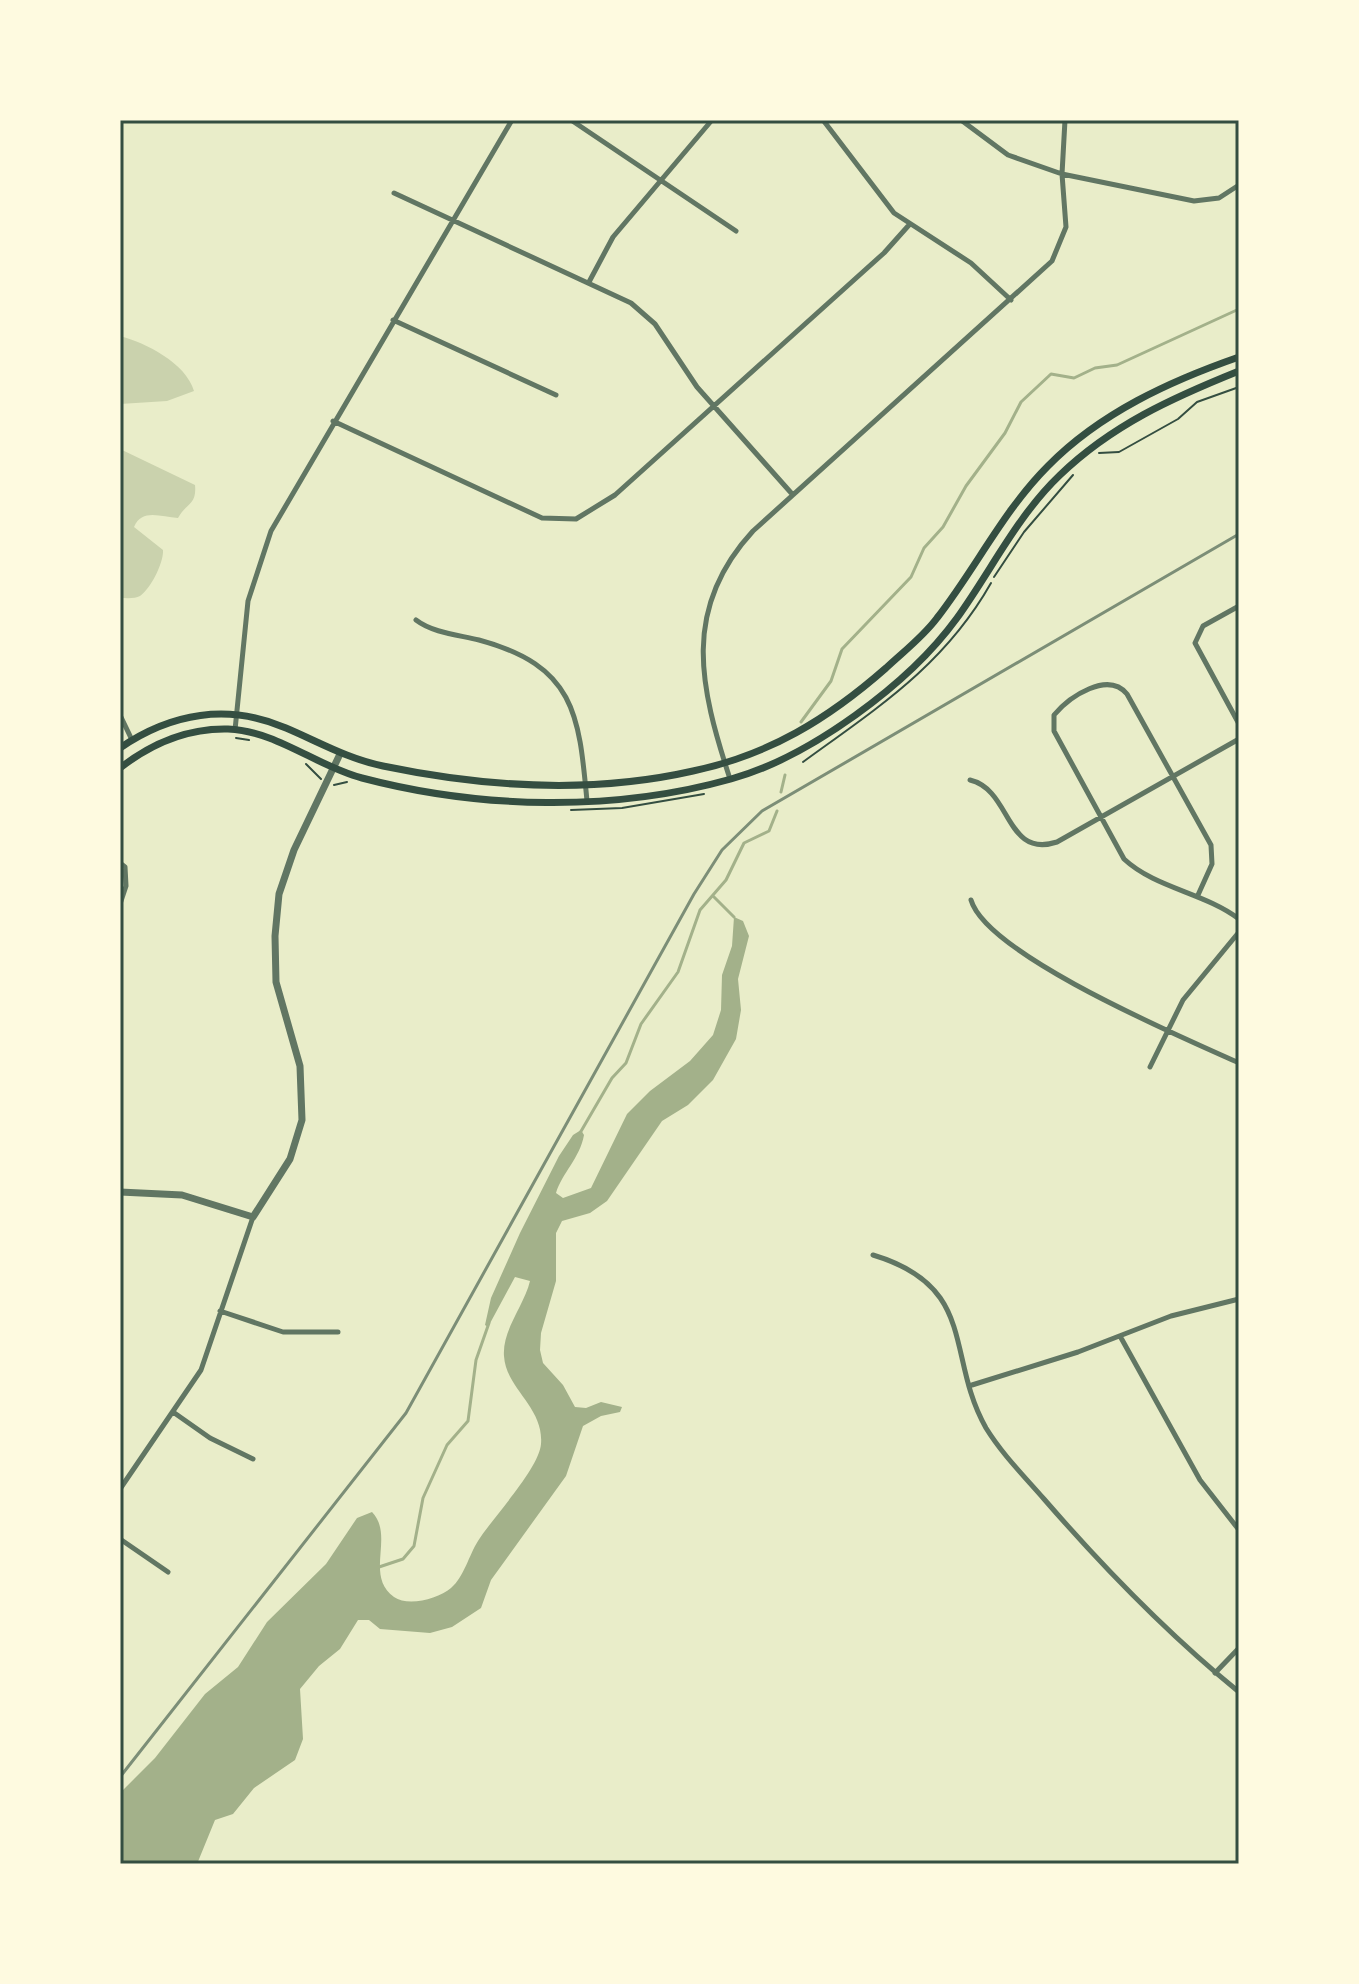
<svg xmlns="http://www.w3.org/2000/svg" width="1359" height="1984" viewBox="0 0 1359 1984" font-family="Raleway,sans-serif">
<style>
.green{fill:#cad2ad}
.water{fill:#a3b18a}
.lines{fill:none;stroke-linecap:round;stroke-linejoin:round}
.stream{stroke:#a3b18a;stroke-width:3}
.path{stroke:#344e41;stroke-width:2}
.minor{stroke:#617663;stroke-width:5}
.tertiary{stroke:#617663;stroke-width:7}
.secondary{stroke:#344e41;stroke-width:7}
.rail{stroke:#7c8e77;stroke-width:3}
.neatline{fill:none;stroke:#344e41;stroke-width:3}
</style>
<rect width="100%" height="100%" fill="#e9edc9"/>
<path class="green" d="M 120,336 C 146,343 186,363 194,391 L 167,401 L 120,404 Z
M 120,449 L 195,485 C 197,505 186,503 178,518 C 161,517 142,508 134,527 L 163,550 C 164,562 151,589 140,596 C 135,599 126,598 120,598 Z"/>
<path class="water" d="M 734,917 L 743,921 L 749,936 L 738,979 L 741,1010 L 736,1039 L 713,1080 L 688,1105 L 662,1121 L 607,1201 L 590,1213 L 562,1221 L 556,1233 L 556,1281 L 541,1333 L 540,1350 L 543,1363 L 563,1385 L 575,1407 L 586,1408 L 601,1402 L 622,1407 L 620,1412 L 601,1416 L 583,1426 L 566,1476 L 491,1580 L 481,1608 L 452,1627 L 430,1633 L 380,1629 L 369,1620 L 358,1620 L 340,1649 L 319,1666 L 300,1689 L 303,1739 L 295,1760 L 254,1788 L 233,1814 L 215,1820 L 197,1864 L 120,1864 L 120,1793 L 155,1758 L 205,1694 L 238,1667 L 267,1622 L 326,1564 L 357,1518 L 372,1512 C 395,1536 364,1575 394,1597 C 408,1607 438,1599 451,1588 C 464,1577 469,1555 478,1541 C 493,1517 539,1469 541,1444 C 544,1407 506,1389 504,1356 C 502,1330 524,1306 530,1281 L 515,1277 L 488,1327 L 485,1325 L 491,1298 L 520,1233 L 559,1156 L 573,1135 L 581,1130 L 584,1135 C 580,1158 562,1173 556,1193 L 563,1198 L 591,1188 L 627,1114 L 650,1091 L 690,1061 L 713,1035 L 721,1010 L 722,975 L 732,946 Z"/>
<g class="lines">
<path class="stream" d="M 801,722 L 831,681 L 842,649 L 911,577 L 924,548 L 943,527 L 966,486 L 1005,433 L 1021,402 L 1051,374 L 1074,378 L 1095,368 L 1117,365 L 1239,309
M 781,792 L 785,775
M 713,896 L 734,917
M 580,1133 L 612,1078 L 626,1063 L 641,1024 L 678,972 L 700,910 L 726,880 L 744,843 L 769,831 L 777,811
M 379,1567 L 403,1559 L 414,1546 L 423,1498 L 447,1445 L 468,1421 L 476,1360 L 489,1323"/>
<path class="path" d="M 1099,453 L 1119,452 L 1178,419 L 1197,402 L 1239,387
M 994,577 L 1024,532 L 1073,475
M 236,738 L 249,740
M 803,762 C 877,708 944,666 991,583
M 306,764 L 321,779
M 334,785 L 347,782
M 571,810 L 622,808 L 704,794"/>
<path class="minor" d="M 571,120 L 736,231
M 823,120 L 894,213 L 971,263 L 1011,300
M 961,120 L 1008,155 L 1062,174 L 1194,201 L 1219,198 L 1239,185
M 394,193 L 631,303 L 655,324 L 697,387 L 793,495
M 589,282 L 613,237 L 712,120
M 393,320 L 556,395
M 333,421 L 542,518 L 576,519 L 615,495 L 884,253 L 909,225
M 1239,606 L 1203,626 L 1195,643 L 1239,724
M 416,620 C 433,633 459,635 479,640 C 575,666 579,714 587,801
M 120,715 L 132,740
M 235,730 L 248,601 L 271,531 L 512,120
M 730,779 C 700,687 681,609 753,531 L 1052,261 L 1066,227 L 1062,174 L 1065,120
M 970,780 C 1012,790 1005,859 1057,842 L 1239,739
M 120,863 L 125,867 L 126,886 L 120,904
M 1198,895 L 1212,864 L 1211,845 L 1127,694 C 1108,671 1070,696 1054,715 L 1054,731 L 1124,859 C 1155,888 1205,893 1239,919
M 971,900 C 987,955 1184,1038 1239,1063
M 1150,1067 L 1183,1000 L 1239,932
M 873,1255 C 979,1287 945,1356 986,1428 C 1002,1454 1024,1476 1044,1499 C 1103,1567 1169,1635 1239,1692
M 220,1311 L 283,1332 L 338,1332
M 1120,1336 L 1200,1480 L 1239,1530
M 972,1385 L 1078,1352 L 1171,1316 L 1239,1299
M 173,1412 L 210,1438 L 253,1459
M 120,1489 L 201,1370 L 253,1217
M 120,1539 L 168,1572
M 1215,1673 L 1239,1648"/>
<path class="tertiary" d="M 120,1192 L 182,1195 L 253,1217 L 290,1159 L 302,1120 L 300,1066 L 276,982 L 275,936 L 279,894 L 294,850 L 340,754"/>
<path class="secondary" d="M 120,748 C 171,713 228,703 286,728 C 319,742 348,759 383,766 C 484,787 592,794 693,771 C 769,755 828,719 886,668 C 903,652 923,637 937,618 C 976,568 1003,511 1048,466 C 1100,413 1170,381 1239,357
M 120,768 C 152,743 187,728 228,729 C 277,731 316,766 362,778 C 480,809 614,812 731,779 C 810,757 909,684 957,618 C 991,571 1017,516 1060,475 C 1112,425 1172,398 1239,371"/>
<path class="rail" d="M 120,1777 L 406,1413 L 694,894 L 722,850 L 762,811 L 1239,534"/>
</g>
<rect width="1359" height="1984" fill="none" stroke="#fefae0" stroke-width="244"/>
<rect x="122" y="122" width="1115" height="1740" class="neatline"/>
</svg>
